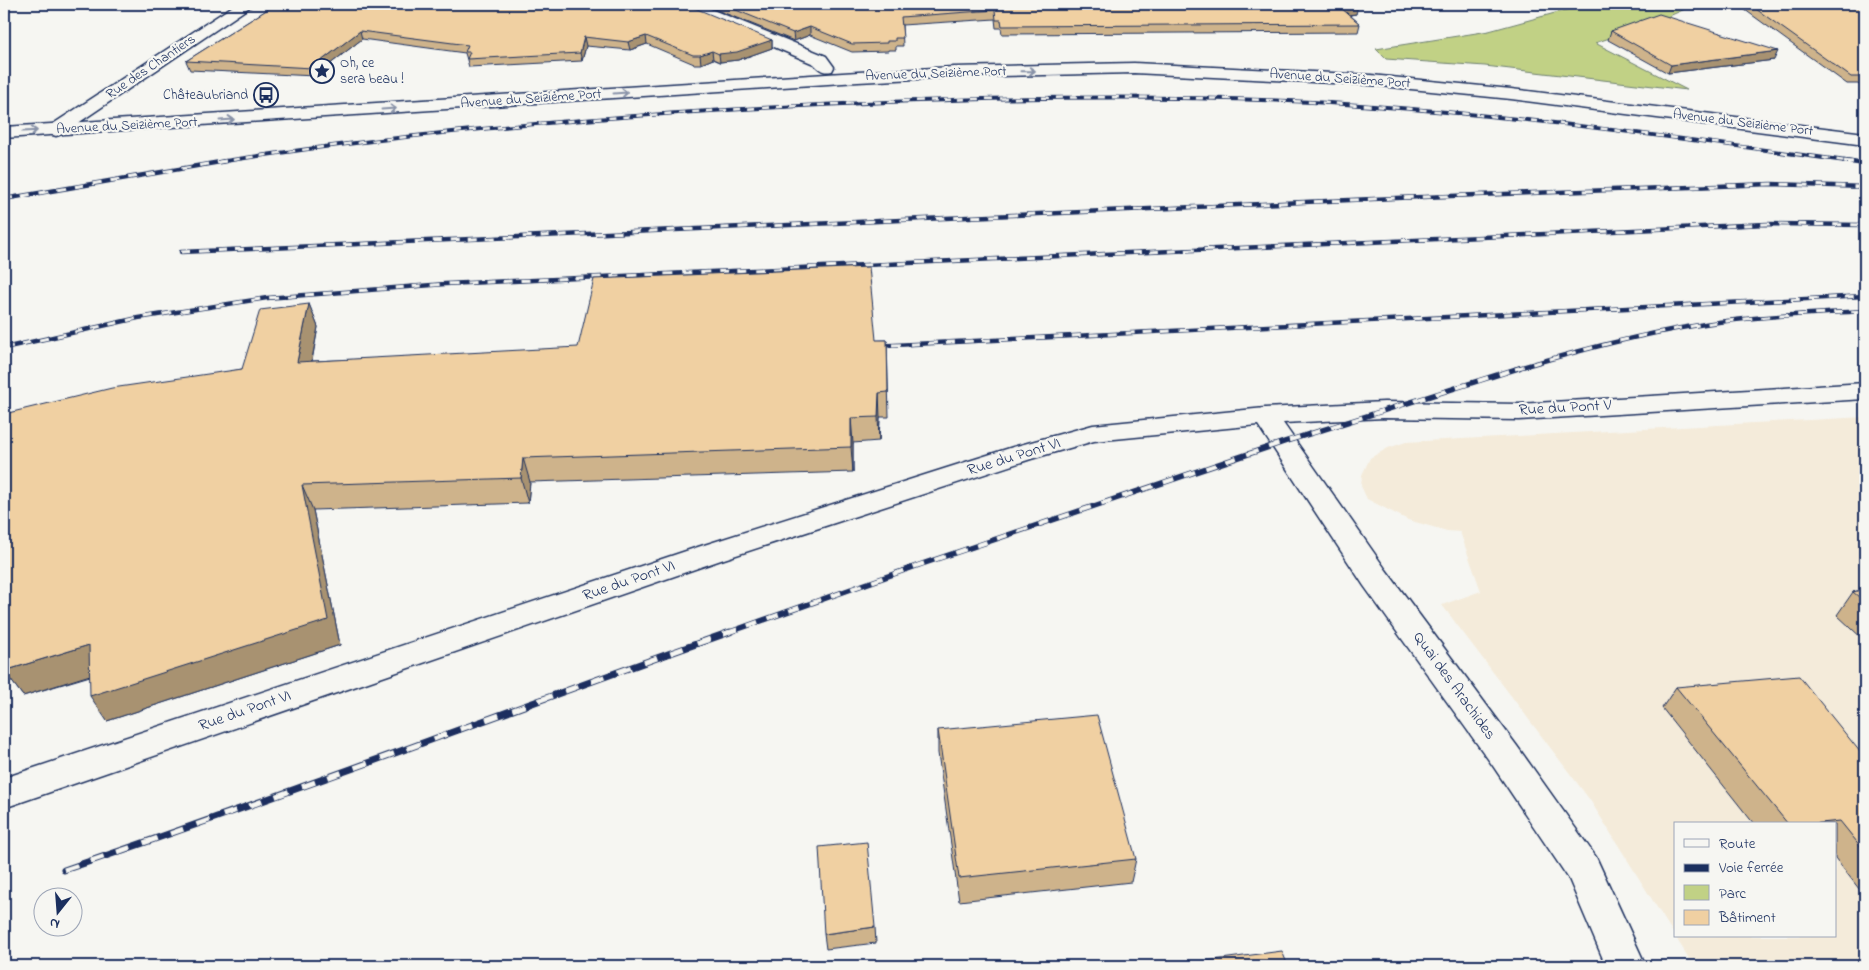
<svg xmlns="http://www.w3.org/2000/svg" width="1869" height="970" viewBox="0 0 1869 970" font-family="'Indie Flower',sans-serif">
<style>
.built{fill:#f4ebda;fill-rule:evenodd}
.green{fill:#c1d185;stroke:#6e8072}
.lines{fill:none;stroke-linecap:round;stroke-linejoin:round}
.minor-casing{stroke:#1b2f5e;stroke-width:3}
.major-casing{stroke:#1b2f5e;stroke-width:3}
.minor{fill:#f6f6f2;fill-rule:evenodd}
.major{fill:#f6f6f2;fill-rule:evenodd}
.rail-far3-casing{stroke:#1b2f5e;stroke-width:4}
.rail-far2-casing{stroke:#1b2f5e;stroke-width:4.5}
.rail-far1-casing{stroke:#1b2f5e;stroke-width:5.5}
.rail-casing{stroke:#1b2f5e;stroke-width:7}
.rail-far3{stroke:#f6f6f2;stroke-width:2.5;stroke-dasharray:7;stroke-linecap:butt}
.rail-far2{stroke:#f6f6f2;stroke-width:3;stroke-dasharray:9;stroke-linecap:butt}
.rail-far1{stroke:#f6f6f2;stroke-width:4;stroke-dasharray:11;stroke-linecap:butt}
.rail{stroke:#f6f6f2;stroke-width:5;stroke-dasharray:14;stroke-linecap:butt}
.wall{fill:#ceb38b;stroke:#1b2f5e}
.shaded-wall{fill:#a89271;stroke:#1b2f5e}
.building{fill:#f0d0a2;stroke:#1b2f5e}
.oneway{stroke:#8892a8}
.labels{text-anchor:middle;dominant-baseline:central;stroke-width:4.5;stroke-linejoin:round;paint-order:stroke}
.far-poi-label{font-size:14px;fill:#1b2f5e;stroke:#f6f6f2;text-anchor:start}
.far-street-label{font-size:14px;fill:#1b2f5e;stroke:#f6f6f2}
.street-label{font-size:16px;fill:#1b2f5e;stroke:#f6f6f2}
</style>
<rect width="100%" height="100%" fill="#f6f6f2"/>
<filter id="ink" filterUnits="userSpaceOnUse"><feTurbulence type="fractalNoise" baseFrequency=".02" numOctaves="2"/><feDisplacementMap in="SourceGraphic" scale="10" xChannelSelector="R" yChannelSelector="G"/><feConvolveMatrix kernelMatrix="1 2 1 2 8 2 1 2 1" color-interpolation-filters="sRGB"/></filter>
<g filter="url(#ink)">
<path class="built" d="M 1865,417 L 1865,966 L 1691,966 L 1688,957 L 1590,800 L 1442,605 L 1481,591 L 1460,532 L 1447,531 L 1408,520 L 1367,499 L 1361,486 L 1362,475 L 1370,458 L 1388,448 L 1406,442 ZM 1675,824 L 1835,824 L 1835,936 L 1675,936 Z"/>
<path class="green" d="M 1588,4 L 1696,4 L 1656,22 L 1595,43 L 1687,90 L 1485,66 L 1386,59 L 1376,49 L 1489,31 Z"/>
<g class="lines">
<defs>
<path id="minor" d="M 236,4 L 254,4 L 62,134 L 56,136 L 50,134 L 47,130 L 50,126 Z
M 677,4 L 698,4 L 826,56 L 834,67 L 832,71 C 823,73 820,70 814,64 L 680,7 Z
M 1865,383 L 1865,399 L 1519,420 L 1384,418 L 1283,423 L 1386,570 L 1517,746 L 1596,857 L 1646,966 L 1606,966 L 1569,879 L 1493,766 L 1364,586 L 1258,425 L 1094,441 L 1031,459 L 721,560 L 4,808 L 4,778 L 701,546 L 1013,447 L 1093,425 L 1265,408 L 1384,402 L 1519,404 Z"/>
<path id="major" d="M 1134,63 L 1371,75 L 1511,89 L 1865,133 L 1865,145 L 1511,99 L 1371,85 L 1134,73 L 954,77 L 858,82 L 4,138 L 4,127 L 858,72 L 954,67 Z"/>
</defs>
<use href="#minor" class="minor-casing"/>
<use href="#major" class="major-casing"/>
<use href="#minor" class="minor"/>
<use href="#major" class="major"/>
<defs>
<path id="rail-far3" d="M 219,162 C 392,135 568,119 743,109 C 932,98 1123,93 1312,102 C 1493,112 1673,137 1853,162"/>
<path id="rail-far2" d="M 1844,161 L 1865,164
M 4,199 L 226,161
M 181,252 L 1396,198 L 1771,184 L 1865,187
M 874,346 L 1865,296
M 4,348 L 138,318 L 267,298 L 445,284 L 1767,224 L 1865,225
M 1515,369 C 1578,351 1640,334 1705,324 C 1758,316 1812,314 1865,311"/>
<path id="rail-far1" d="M 727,633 L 922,564 L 1284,442 L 1519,368"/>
<path id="rail" d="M 64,870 C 288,795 508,710 730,632"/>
</defs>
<use href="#rail-far3" class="rail-far3-casing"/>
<use href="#rail-far2" class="rail-far2-casing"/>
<use href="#rail-far1" class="rail-far1-casing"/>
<use href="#rail" class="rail-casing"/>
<use href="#rail-far3" class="rail-far3"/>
<use href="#rail-far2" class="rail-far2"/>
<use href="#rail-far1" class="rail-far1"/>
<use href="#rail" class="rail"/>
</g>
<path class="wall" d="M 276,4 L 772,40 L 772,48 L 738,60 L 720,62 L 713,59 L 701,64 L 694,64 L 647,44 L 630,50 L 586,46 L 582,61 L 469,67 L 465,53 L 362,39 L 315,76 L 190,70 L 186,61 Z
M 702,4 L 1354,4 L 1356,14 L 1350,15 L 1360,24 L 1358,32 L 1002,34 L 1001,28 L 996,28 L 995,19 L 902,25 L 903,46 L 896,46 L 896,50 L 888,50 L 888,51 L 852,52 L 810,35 L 794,41 Z
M 1742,4 L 1865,4 L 1865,90 L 1858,84 L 1847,84 L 1741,7 Z
M 1611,31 L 1774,60 L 1668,73 L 1608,40 Z
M 309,304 L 318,327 L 312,361 L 887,340 L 889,417 L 880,417 L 879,441 L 853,443 L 853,472 L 530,482 L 528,503 L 313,510 L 340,645 L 107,721 L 90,676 L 23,696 L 4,671 L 4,414 L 242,369 Z
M 1865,589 L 1865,641 L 1837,615 L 1853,592 Z
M 1676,687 L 1865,758 L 1865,894 L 1863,894 L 1835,858 L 1835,824 L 1754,824 L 1662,708 Z
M 938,730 L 1136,859 L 1131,882 L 959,901 L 938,753 Z
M 875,927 L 876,943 L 826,949 L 824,934 Z"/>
<path class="shaded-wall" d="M 1358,6 L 1356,14 L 1340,16 L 1341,8 Z
M 810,27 L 810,35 L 794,41 L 793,33 Z
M 360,31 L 362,39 L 315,76 L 312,68 Z
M 646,36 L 647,44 L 630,50 L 628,42 Z
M 584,37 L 586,46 L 582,61 L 580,53 Z
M 772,40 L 772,48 L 738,60 L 720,62 L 719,54 Z
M 712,51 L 713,59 L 701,64 L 700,55 Z
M 1778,51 L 1774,60 L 1668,73 L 1671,65 Z
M 309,304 L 318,327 L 307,386 L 297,362 Z
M 879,393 L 880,417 L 879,441 L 878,417 Z
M 851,418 L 853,443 L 853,472 L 851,447 Z
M 523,458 L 530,482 L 528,503 L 521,478 Z
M 302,485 L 313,510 L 340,645 L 107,721 L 90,696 Z
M 7,631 L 25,656 L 4,663 L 4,632 Z
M 89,645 L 106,670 L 23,696 L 4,671 Z"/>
<path class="building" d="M 276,4 L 685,4 L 772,40 L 737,52 L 719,54 L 712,51 L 700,55 L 693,55 L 646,36 L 628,42 L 584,37 L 580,53 L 467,59 L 470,52 L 465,52 L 468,45 L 360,31 L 312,68 L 186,61 Z
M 721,4 L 1354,4 L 1358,6 L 1341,8 L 1360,24 L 1002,26 L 1001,20 L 996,20 L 995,10 L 901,17 L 903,38 L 895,38 L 895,41 L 887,41 L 887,43 L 852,44 L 810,27 L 793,33 Z
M 1749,4 L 1865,4 L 1865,79 L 1862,77 L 1851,77 Z
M 1659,14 L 1778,51 L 1671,65 L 1611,31 Z
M 869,267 L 876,340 L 887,340 L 888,392 L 879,393 L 878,417 L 851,418 L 851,447 L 523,458 L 521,478 L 302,485 L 328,620 L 90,696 L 89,645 L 4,671 L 7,631 L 4,632 L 4,414 L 112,388 L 242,369 L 260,310 L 309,304 L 297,362 L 578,347 L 594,279 Z
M 1865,589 L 1865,602 L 1853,592 Z
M 1799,676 L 1865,758 L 1865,852 L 1840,821 L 1811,824 L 1788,824 L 1676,687 Z
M 1097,715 L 1136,859 L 959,878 L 938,730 Z
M 867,842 L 875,927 L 824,934 L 819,847 Z
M 1282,951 L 1288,966 L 1168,966 Z"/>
<defs><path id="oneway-shaft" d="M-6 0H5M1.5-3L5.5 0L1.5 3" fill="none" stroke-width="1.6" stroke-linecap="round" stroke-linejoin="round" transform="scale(1.25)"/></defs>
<g class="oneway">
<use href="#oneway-shaft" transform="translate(1028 71) rotate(-1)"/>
<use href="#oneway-shaft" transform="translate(621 93) rotate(-4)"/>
<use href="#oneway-shaft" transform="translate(389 109) rotate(-4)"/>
<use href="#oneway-shaft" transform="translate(227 120) rotate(-4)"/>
<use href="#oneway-shaft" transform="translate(30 131) rotate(-3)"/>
</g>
</g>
<defs>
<symbol id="sight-ring" viewBox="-11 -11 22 22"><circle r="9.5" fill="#f6f6f2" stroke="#1b2f5e" stroke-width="1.5"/><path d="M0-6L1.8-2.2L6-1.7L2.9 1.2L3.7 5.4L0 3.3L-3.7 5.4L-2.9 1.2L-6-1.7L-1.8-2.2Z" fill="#1b2f5e"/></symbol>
<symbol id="bus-ring" viewBox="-11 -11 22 22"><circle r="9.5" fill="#f6f6f2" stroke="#1b2f5e" stroke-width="1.5"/><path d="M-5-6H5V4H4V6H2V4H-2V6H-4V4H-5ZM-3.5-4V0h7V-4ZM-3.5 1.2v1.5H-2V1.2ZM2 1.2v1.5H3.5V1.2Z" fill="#1b2f5e"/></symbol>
</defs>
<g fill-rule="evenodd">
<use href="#sight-ring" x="308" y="57" width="28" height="28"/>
<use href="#bus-ring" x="252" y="81" width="28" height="28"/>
</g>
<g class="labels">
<g class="far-poi-label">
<text x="340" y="63">Oh, ce<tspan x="340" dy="16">sera beau !</tspan></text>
<text x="248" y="95" text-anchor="end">Châteaubriand</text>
</g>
<g class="far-street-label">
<text transform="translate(151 67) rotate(-34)">Rue des Chantiers</text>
<text transform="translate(936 74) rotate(-2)">Avenue du Seizième Port</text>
<text transform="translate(1340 79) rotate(4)">Avenue du Seizième Port</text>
<text transform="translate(531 99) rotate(-4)">Avenue du Seizième Port</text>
<text transform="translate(1743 123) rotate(7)">Avenue du Seizième Port</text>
<text transform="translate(127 126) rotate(-3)">Avenue du Seizième Port</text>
</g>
<g class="street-label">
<text transform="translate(1565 408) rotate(-3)">Rue du Pont V</text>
<text transform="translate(1014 457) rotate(-17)">Rue du Pont VI</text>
<text transform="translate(629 581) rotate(-19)">Rue du Pont VI</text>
<text transform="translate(1454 686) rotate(54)">Quai des Arachides</text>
<text transform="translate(245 711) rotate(-19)">Rue du Pont VI</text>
</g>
</g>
<rect width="1869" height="970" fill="none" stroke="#f6f6f2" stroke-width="20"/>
<rect x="10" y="10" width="1849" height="950" fill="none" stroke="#1b2f5e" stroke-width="2" filter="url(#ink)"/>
<rect x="1674" y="822" width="162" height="115" fill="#f6f6f2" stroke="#9ea6b7"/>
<rect x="1684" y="839" width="25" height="8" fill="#f6f6f2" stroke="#9ea6b7"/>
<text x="1719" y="848" font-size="15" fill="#1b2f5e">Route</text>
<rect x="1684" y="864" width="25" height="8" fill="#1b2f5e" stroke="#9ea6b7"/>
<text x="1719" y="872" font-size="15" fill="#1b2f5e">Voie ferrée</text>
<rect x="1684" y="885" width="25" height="15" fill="#c1d185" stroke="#9ea6b7"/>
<text x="1719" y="898" font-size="15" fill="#1b2f5e">Parc</text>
<rect x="1684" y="910" width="25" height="15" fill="#f0d0a2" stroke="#9ea6b7"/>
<text x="1719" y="922" font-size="15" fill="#1b2f5e">Bâtiment</text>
<g transform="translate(58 912) rotate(197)"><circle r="24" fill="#f6f6f2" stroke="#9ea6b7"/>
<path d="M0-4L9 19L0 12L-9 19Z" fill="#1b2f5e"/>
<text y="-8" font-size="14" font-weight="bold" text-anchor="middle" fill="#1b2f5e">N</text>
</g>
</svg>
